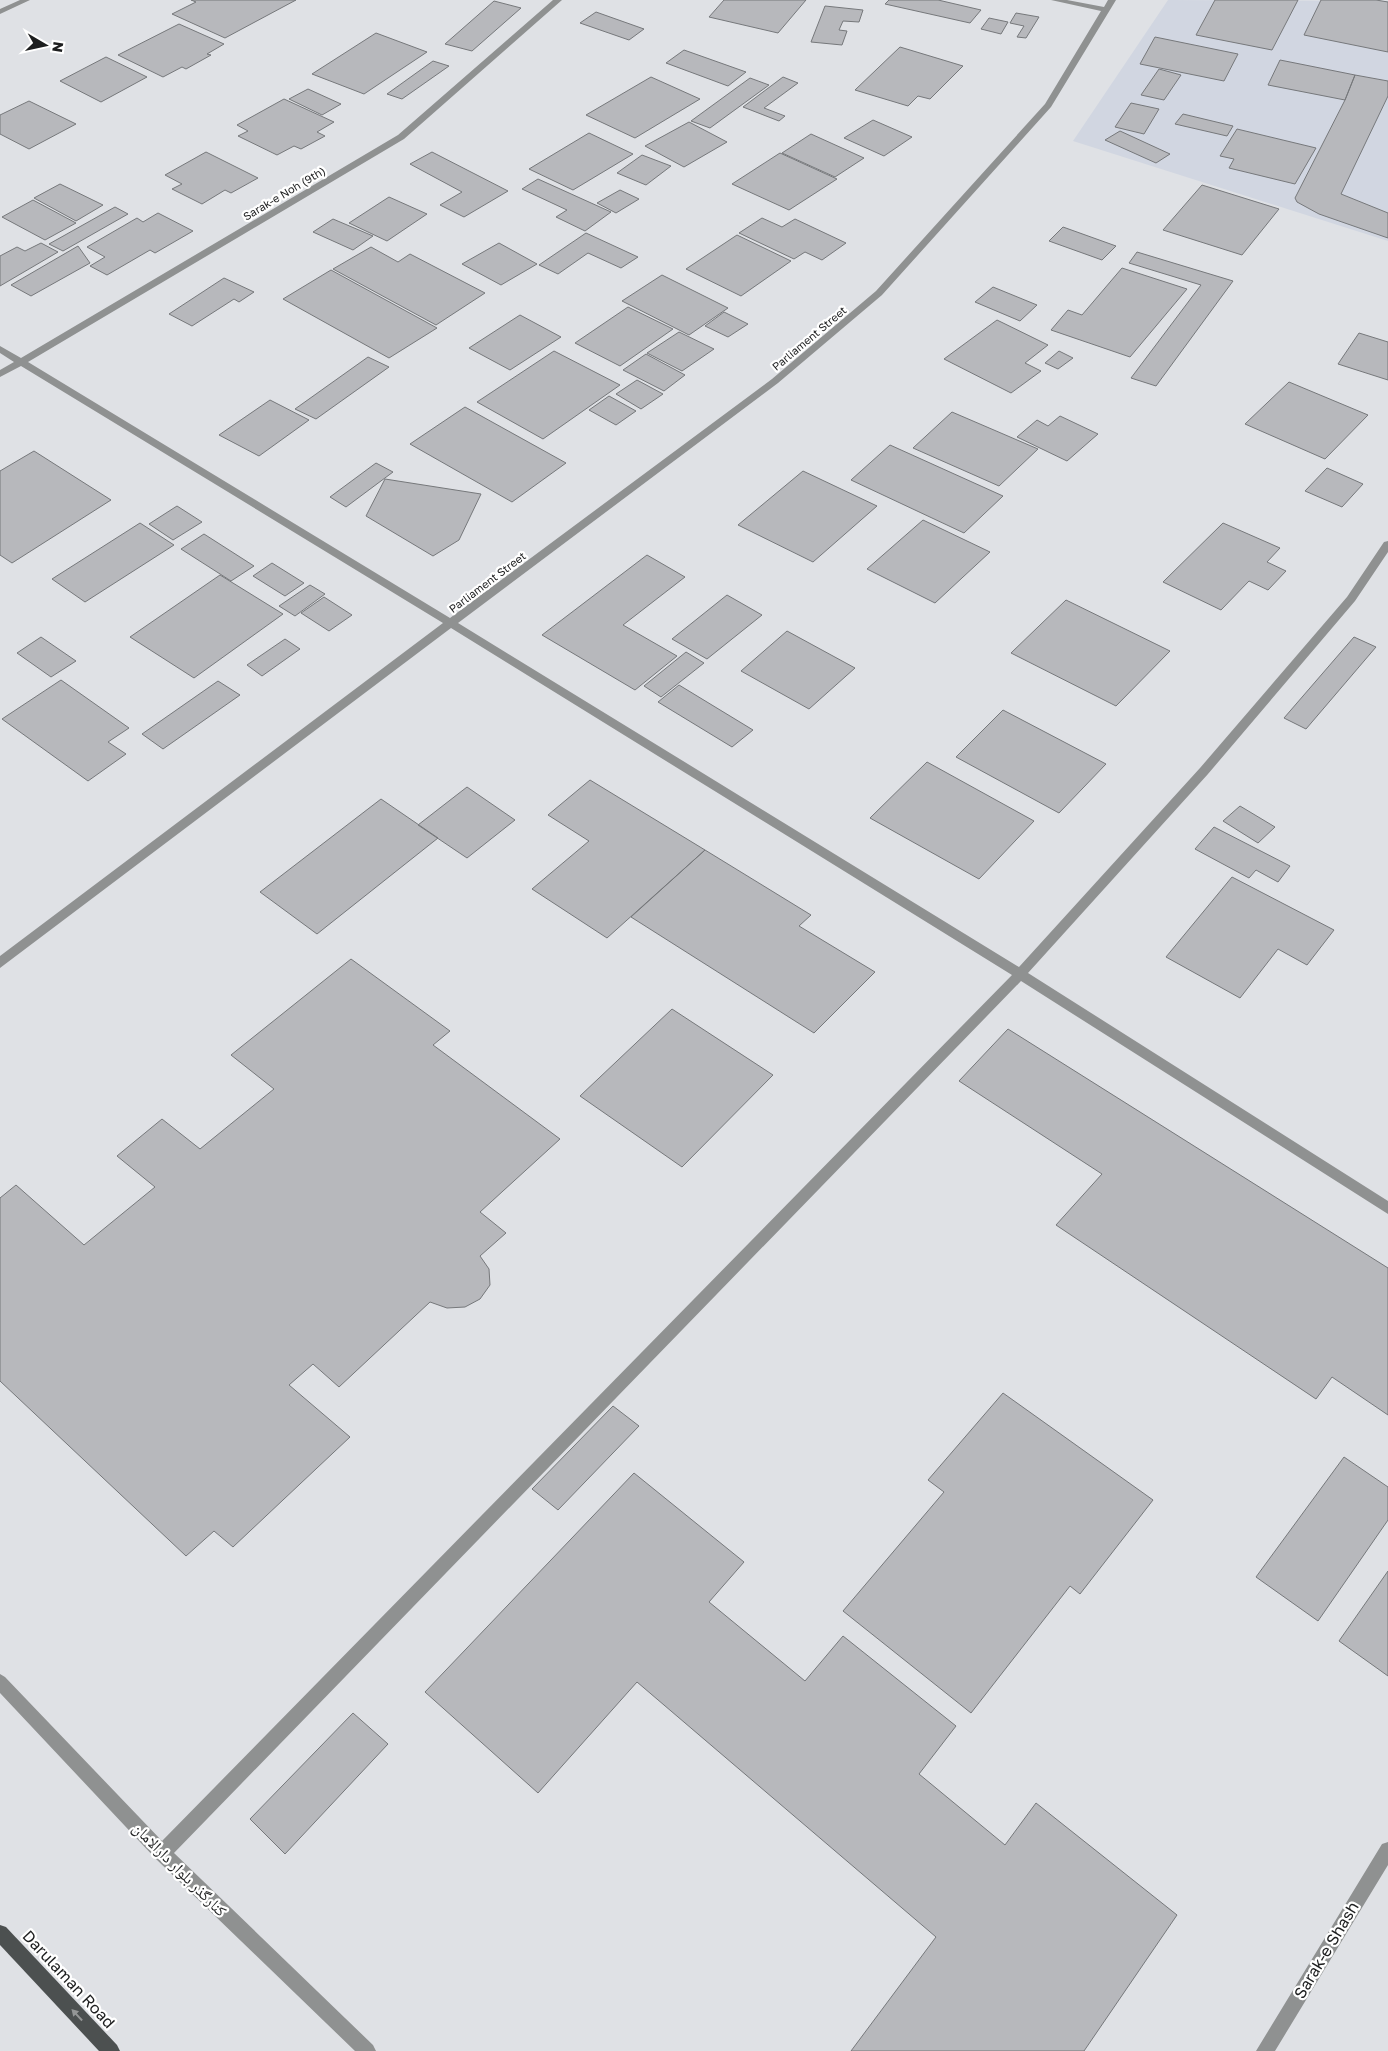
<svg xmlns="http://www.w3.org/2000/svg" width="1388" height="2051" viewBox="0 0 1388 2051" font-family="'Golos Text','Noto Naskh Arabic',sans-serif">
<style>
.built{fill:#d1d6e1}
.building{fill:#b7b8bc;stroke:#76787b}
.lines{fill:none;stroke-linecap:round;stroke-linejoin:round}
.minor{fill:#8f9191;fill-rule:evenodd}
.major{fill:#4c5050;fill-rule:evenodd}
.oneway{fill:#949696}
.labels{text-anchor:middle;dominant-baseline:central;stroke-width:4.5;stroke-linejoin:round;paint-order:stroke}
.far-street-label{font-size:11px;fill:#1d1e1f;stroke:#fff}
.near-street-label{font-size:16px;fill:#1d1e1f;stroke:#fff}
</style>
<rect width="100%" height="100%" fill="#dfe1e5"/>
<path class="built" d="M 1168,0 L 1388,1 L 1388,241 L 1073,141 Z"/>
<path class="building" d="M 191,0 L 296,0 L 225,38 L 172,14 L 196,2 Z
M 724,0 L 806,0 L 778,33 L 709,17 Z
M 889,0 L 938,0 L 981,10 L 970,23 L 885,4 Z
M 1215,0 L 1298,0 L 1272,50 L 1196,35 Z
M 1321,0 L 1376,0 L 1388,2 L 1388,52 L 1304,35 Z
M 494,1 L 521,8 L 472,51 L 445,44 Z
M 825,6 L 863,10 L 859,22 L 843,21 L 839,30 L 847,31 L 842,45 L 811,42 Z
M 596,12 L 644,29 L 629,40 L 580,23 Z
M 1016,13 L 1039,17 L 1026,38 L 1017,37 L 1024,26 L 1010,23 Z
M 989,18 L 1008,22 L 1001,34 L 981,29 Z
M 179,24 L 224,44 L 207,54 L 211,55 L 186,69 L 182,67 L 163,77 L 118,55 Z
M 376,33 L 427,52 L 364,94 L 312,74 Z
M 1155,37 L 1238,54 L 1224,81 L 1140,64 Z
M 900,47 L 963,66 L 930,99 L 918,96 L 908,106 L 855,90 Z
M 684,50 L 746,72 L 728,86 L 666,63 Z
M 106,57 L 147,77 L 101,102 L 60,81 Z
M 1280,60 L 1355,75 L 1345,100 L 1268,85 Z
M 433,61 L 449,66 L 402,99 L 387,94 Z
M 1159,69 L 1181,75 L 1164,100 L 1141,95 Z
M 1355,75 L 1388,81 L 1388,96 L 1341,194 L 1388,213 L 1388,238 L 1319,214 L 1297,202 L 1295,198 L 1345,100 Z
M 651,77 L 700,99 L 635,138 L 586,115 Z
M 783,77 L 798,83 L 764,108 L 785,116 L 779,121 L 743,107 Z
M 750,78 L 769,85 L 710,128 L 691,121 Z
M 308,89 L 341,104 L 322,115 L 289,99 Z
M 284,99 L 334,122 L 317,132 L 325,136 L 301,149 L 294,146 L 277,155 L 238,136 L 248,131 L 237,125 Z
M 29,101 L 76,124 L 29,149 L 0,134 L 0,115 Z
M 1131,103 L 1159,109 L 1144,134 L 1115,127 Z
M 1183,114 L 1233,126 L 1227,136 L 1175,124 Z
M 873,120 L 912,137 L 884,156 L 844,138 Z
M 689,122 L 727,142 L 684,167 L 645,146 Z
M 1237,129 L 1316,148 L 1295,184 L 1229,168 L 1234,159 L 1220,156 Z
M 1120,131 L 1170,154 L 1156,163 L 1105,140 Z
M 589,133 L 633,154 L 573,190 L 529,169 Z
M 811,134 L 864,158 L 835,177 L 782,153 Z
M 206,152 L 258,178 L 231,193 L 225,190 L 202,204 L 172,189 L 182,184 L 165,175 Z
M 432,152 L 508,191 L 464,217 L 440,205 L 462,192 L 410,164 Z
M 780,153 L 837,179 L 789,210 L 732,184 Z
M 642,155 L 671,166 L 646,185 L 617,173 Z
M 538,179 L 611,212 L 585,231 L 556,217 L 567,210 L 522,189 Z
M 60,184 L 103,205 L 76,221 L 34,198 Z
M 1202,185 L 1279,209 L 1242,255 L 1163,230 Z
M 620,190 L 639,199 L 616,213 L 597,203 Z
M 389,197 L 427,214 L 387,241 L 349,223 Z
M 33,200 L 76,223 L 45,240 L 2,217 Z
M 115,207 L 128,214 L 63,251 L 49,244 Z
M 158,213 L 193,231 L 155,253 L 150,250 L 107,275 L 90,266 L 105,257 L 87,247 L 137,218 L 143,222 Z
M 762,218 L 782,227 L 795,219 L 846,243 L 822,260 L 805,252 L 794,259 L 739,233 Z
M 333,219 L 373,236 L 353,250 L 313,232 Z
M 1063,227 L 1116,246 L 1102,260 L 1049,241 Z
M 586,233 L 638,257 L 621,268 L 588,253 L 558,274 L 539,265 Z
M 737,235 L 791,261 L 741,296 L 686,269 Z
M 41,243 L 58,252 L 0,286 L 0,256 L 17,247 L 25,251 Z
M 499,243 L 537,264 L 501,285 L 462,264 Z
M 78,246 L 90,263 L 31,296 L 11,285 Z
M 371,247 L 398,262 L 410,254 L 485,293 L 436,325 L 333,269 Z
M 1137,252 L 1233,281 L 1156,386 L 1131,378 L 1201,285 L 1129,263 Z
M 1122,268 L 1187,289 L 1130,357 L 1051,330 L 1068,310 L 1082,315 Z
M 331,270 L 437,328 L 389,358 L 283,299 Z
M 662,275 L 728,308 L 689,335 L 622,301 Z
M 224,278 L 254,292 L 239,302 L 234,299 L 192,326 L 169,314 Z
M 993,287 L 1037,305 L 1020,321 L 975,302 Z
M 628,307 L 673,329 L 620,366 L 575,343 Z
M 724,312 L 748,324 L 728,337 L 705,326 Z
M 520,315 L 561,337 L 510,370 L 469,348 Z
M 997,320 L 1048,345 L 1025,363 L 1041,371 L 1011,393 L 944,359 Z
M 679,332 L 714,349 L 682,371 L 647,353 Z
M 1359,333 L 1388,342 L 1388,380 L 1338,364 Z
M 554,351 L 620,385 L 543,439 L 477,402 Z
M 1059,351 L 1073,358 L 1058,369 L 1045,363 Z
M 646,354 L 685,375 L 664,391 L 623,370 Z
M 368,357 L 389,367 L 316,419 L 295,409 Z
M 637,380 L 663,394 L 641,409 L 616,394 Z
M 1289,382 L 1368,415 L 1325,459 L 1245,424 Z
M 609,396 L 636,411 L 616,425 L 589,410 Z
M 270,400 L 309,420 L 259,456 L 219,435 Z
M 465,407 L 566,463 L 512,502 L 410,444 Z
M 952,412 L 1038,449 L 999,486 L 913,448 Z
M 1060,416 L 1098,434 L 1067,461 L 1017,437 L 1037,420 L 1048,426 Z
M 890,445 L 1003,496 L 964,533 L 851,480 Z
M 34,451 L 111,500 L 12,563 L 0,555 L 0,471 Z
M 376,463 L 393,472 L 346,507 L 330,497 Z
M 1327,468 L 1363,484 L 1342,507 L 1305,491 Z
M 803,471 L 877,506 L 813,562 L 738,525 Z
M 385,479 L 481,494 L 459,540 L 433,556 L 366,516 Z
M 177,506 L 202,522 L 173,540 L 149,524 Z
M 923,520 L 990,552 L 935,603 L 867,569 Z
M 140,523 L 174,545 L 85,602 L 52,579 Z
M 1223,523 L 1280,548 L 1267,562 L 1286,571 L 1268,590 L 1249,581 L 1221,610 L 1163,582 Z
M 204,534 L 254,566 L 231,581 L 181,549 Z
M 647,555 L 685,577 L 623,625 L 677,656 L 635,690 L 542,635 Z
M 272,563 L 304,583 L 285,596 L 253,576 Z
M 220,575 L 283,614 L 194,678 L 130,637 Z
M 310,585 L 325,594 L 295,616 L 279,606 Z
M 727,595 L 762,615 L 707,659 L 672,639 Z
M 324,597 L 352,615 L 329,631 L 301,613 Z
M 1066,600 L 1170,651 L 1116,706 L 1011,653 Z
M 787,631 L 855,668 L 809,709 L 741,671 Z
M 41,637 L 76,661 L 51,677 L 17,653 Z
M 1354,637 L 1376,647 L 1306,729 L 1284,718 Z
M 285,639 L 300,649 L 262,676 L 247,665 Z
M 686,652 L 704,663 L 661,697 L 644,686 Z
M 61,680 L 129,728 L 108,742 L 126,754 L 88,781 L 2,719 Z
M 218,681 L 240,695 L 163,749 L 142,734 Z
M 679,685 L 753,730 L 732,747 L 658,702 Z
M 1003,710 L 1106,764 L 1059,813 L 956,757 Z
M 927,762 L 1034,821 L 979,879 L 870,818 Z
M 590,780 L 705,850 L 607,938 L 532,889 L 589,841 L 548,815 Z
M 467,787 L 515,820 L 467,858 L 418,825 Z
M 381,799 L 438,838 L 317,934 L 260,892 Z
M 1240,806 L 1275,827 L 1258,843 L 1223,821 Z
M 1214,827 L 1290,866 L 1278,882 L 1256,870 L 1249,878 L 1195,849 Z
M 705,850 L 811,915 L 799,926 L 875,972 L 814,1033 L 631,917 Z
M 1232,877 L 1334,930 L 1307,965 L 1278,949 L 1240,998 L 1166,957 Z
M 351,959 L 450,1031 L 433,1045 L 560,1139 L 480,1212 L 506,1233 L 480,1256 L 489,1269 L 490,1285 L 480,1299 L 465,1307 L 447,1308 L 430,1302 L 339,1387 L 313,1364 L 289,1385 L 350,1437 L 233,1547 L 214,1531 L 186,1556 L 0,1381 L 0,1198 L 16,1185 L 84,1245 L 155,1187 L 117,1156 L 162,1119 L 200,1149 L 274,1089 L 231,1055 Z
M 672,1009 L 773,1075 L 682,1167 L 580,1096 Z
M 1008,1029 L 1388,1268 L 1388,1415 L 1332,1377 L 1316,1399 L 1056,1225 L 1102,1174 L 959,1081 Z
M 1003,1393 L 1153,1500 L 1080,1594 L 1070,1586 L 971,1713 L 843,1611 L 944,1492 L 928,1480 Z
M 613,1406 L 639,1426 L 558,1510 L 532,1489 Z
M 1344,1457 L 1388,1487 L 1388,1520 L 1318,1621 L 1256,1577 Z
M 634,1473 L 744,1562 L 709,1602 L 805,1681 L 843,1636 L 956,1726 L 919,1774 L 1005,1845 L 1036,1803 L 1177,1915 L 1084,2051 L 851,2051 L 936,1937 L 637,1682 L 538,1793 L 425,1692 Z
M 1388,1571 L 1388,1676 L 1339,1641 Z
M 353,1713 L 388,1744 L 285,1854 L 250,1819 Z"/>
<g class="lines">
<path class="minor" d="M 20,0 L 30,0 L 0,14 L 0,9 Z
M 553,0 L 562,0 L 404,139 L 28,362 L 450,618 L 772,379 L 876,291 L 1045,104 L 1101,11 L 1051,0 L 1067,0 L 1104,7 L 1108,0 L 1116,0 L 1051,107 L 882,295 L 778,383 L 458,623 L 1019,967 L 1200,768 L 1347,597 L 1384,542 L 1388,541 L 1388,552 L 1355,601 L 1208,774 L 1028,973 L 1388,1201 L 1388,1214 L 1021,981 L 174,1853 L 373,2045 L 376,2051 L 355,2051 L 156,1859 L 0,1693 L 0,1674 L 5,1677 L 162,1841 L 1012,975 L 451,628 L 0,968 L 0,956 L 443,623 L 21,366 L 0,377 L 0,370 L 14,362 L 0,353 L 0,346 L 21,358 L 398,135 Z
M 1388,1842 L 1388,1865 L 1275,2051 L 1256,2051 L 1382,1844 Z"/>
<path class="major" d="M 0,1925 L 6,1927 L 117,2045 L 120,2051 L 99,2051 L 0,1945 Z"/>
</g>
<defs><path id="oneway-solid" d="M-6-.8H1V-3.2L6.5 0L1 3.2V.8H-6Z" transform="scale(1.25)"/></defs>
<use class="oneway" href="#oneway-solid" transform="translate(77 2015) rotate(-133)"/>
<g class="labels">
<g class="far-street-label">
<text transform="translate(284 193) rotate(-31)">Sarak-e Noh (9th)</text>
<text transform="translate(809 338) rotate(-40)">Parliament Street</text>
<text transform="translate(487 582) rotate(-37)">Parliament Street</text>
</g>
<g class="near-street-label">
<text transform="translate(180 1869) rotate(45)">کنارگذر بلوار دارالامان</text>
<text transform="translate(1326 1950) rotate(-59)">Sarak-e Shash</text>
<text transform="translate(69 1979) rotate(47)">Darulaman Road</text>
</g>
</g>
<g transform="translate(45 45) rotate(99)" stroke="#ffffff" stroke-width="4" paint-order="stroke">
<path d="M0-4L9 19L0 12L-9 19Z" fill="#1d1e1f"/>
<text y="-8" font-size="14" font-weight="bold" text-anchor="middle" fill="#1d1e1f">N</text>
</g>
</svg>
